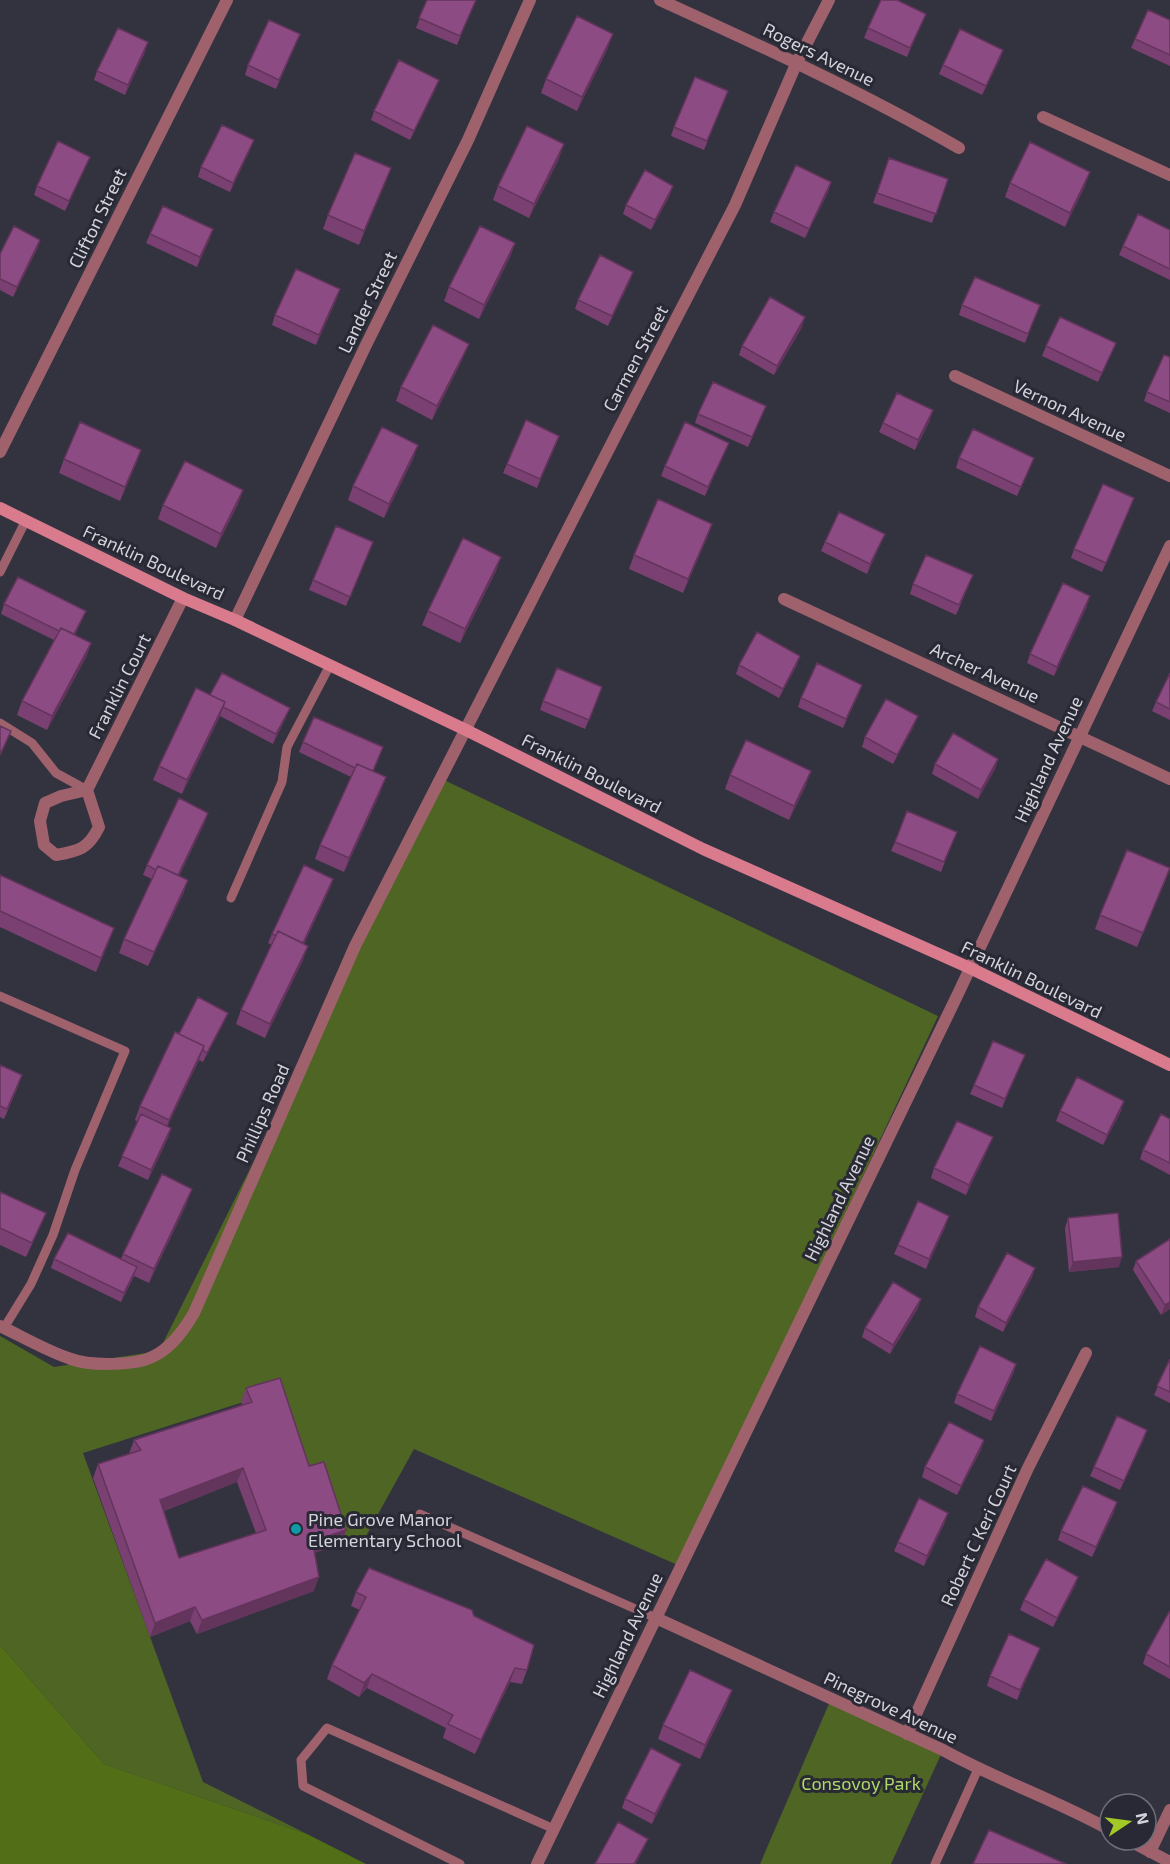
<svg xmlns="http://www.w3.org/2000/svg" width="1170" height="1864" viewBox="0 0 1170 1864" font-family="'Exo 2',sans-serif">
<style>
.green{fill:#4e6524}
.forest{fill:#526f17}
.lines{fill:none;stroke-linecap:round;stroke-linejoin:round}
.lane{stroke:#9f626d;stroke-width:9}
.street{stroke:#9f626d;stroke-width:12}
.secondary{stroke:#d97a8d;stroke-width:12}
.wall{fill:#794071;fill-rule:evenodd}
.shaded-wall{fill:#63345c}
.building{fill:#8d4b83;stroke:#63345c;stroke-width:1.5;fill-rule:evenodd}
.culture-dot{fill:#0f9aa8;stroke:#292935;stroke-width:2}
.labels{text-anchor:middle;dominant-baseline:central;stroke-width:6;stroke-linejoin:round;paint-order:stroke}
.street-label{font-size:18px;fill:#d3d3db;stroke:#292935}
.poi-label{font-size:18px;fill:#d3d3db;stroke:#292935;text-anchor:start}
.park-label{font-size:18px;fill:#aed869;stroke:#292935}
</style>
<rect width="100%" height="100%" fill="#333340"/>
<path class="green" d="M 444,780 L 938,1016 L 680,1566 L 414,1449 L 361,1545 L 341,1544 L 304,1480 L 275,1392 L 83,1453 L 203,1782 L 307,1834 L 104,1764 L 0,1645 L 0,1336 L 54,1367 L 159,1351 Z
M 831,1699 L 943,1750 L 891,1864 L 760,1864 Z"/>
<path class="forest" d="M 0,1645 L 104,1764 L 307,1834 L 366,1864 L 0,1864 Z"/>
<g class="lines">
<path class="lane" d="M 0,572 L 26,520
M 0,723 L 32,743 L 56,773 L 87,790
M 231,898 L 282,782 L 287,747 L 330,665
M 0,996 L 125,1051 L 75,1170 L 53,1235 L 31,1284 L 4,1328
M 420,1514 L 656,1618
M 460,1864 L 303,1786 L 301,1760 L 327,1728 L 554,1829
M 935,1864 L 978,1769"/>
<path class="street" d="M 660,0 C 761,46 862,92 959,148
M 1043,117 L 1170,175
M 955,376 L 1170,476
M 0,452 L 227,0
M 784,599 L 1170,779
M 235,620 L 366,345 L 468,140 L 530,0
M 87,790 L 183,598
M 87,790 L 99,827 C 88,849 79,851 56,855 L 44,845 L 40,821 L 45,803 L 61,796 Z
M 0,1326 C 23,1337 47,1351 71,1359 C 90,1366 136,1366 154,1356 C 172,1347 184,1330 194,1313 L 355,946 L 617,433 L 735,205 L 797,62 L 829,0
M 656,1618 L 943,1750 C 997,1780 1056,1800 1110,1830
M 907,1734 L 1028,1468 L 1086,1353
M 1128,1840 L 1170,1862
M 1150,1852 L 1170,1810
M 537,1864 L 956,998 L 1170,546"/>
<path class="secondary" d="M 0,508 L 183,598 L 235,620 L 466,730 L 703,849 L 970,968 L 1170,1065"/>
</g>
<path class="wall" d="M 427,0 L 476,0 L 457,45 L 416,28 Z
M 926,14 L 907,57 L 864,38 L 868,28 Z
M 1170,20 L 1170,66 L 1131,48 L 1135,39 Z
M 296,44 L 276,89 L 245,75 L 248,65 Z
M 608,48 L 577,111 L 541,93 L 546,79 Z
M 1003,50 L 1000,59 L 982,95 L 939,74 L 943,65 Z
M 145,52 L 125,95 L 94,80 L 97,71 Z
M 435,90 L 410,140 L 371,120 L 374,111 Z
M 728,91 L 704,150 L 671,136 L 674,127 Z
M 250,150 L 230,192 L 198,177 L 201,167 Z
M 889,158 L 948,179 L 932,223 L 873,203 Z
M 559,159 L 529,218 L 493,200 L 498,186 Z
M 86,166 L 65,211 L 34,195 L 37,186 Z
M 391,168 L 359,245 L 323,229 L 328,215 Z
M 831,182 L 828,192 L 805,238 L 770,222 L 774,212 Z
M 1010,183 L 1085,186 L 1065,227 L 1005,197 Z
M 670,195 L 651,230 L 623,214 L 626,205 Z
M 213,229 L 197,267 L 146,243 L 150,234 Z
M 1170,230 L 1170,280 L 1119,255 L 1123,246 Z
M 40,240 L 37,249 L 13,297 L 0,290 L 0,254 Z
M 515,243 L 510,257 L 479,319 L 444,301 L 449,287 Z
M 633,272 L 630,281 L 608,326 L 575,309 L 578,300 Z
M 337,298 L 316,345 L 272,325 L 275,315 Z
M 962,305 L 1040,305 L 1025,343 L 959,315 Z
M 802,327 L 774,375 L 739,355 L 742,346 Z
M 1116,343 L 1098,382 L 1042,356 L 1046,346 Z
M 1170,357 L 1170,413 L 1144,401 L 1147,392 Z
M 463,358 L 432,420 L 396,401 L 401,387 Z
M 698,414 L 762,415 L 748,447 L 695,423 Z
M 930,420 L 915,450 L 879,432 L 883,423 Z
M 559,436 L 537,488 L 503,473 L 507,464 Z
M 418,445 L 413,459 L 384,518 L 348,500 L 353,486 Z
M 141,450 L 136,464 L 120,501 L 59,473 L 64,459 Z
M 725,452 L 705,496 L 661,476 L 665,466 Z
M 959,458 L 1034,458 L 1017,496 L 956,468 Z
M 243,490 L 238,504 L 216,548 L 158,519 L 163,505 Z
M 1130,508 L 1102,572 L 1071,558 L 1074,549 Z
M 712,524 L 707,538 L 683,593 L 629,569 L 634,555 Z
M 373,542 L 346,606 L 309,590 L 313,580 Z
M 825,542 L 881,543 L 867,574 L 821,551 Z
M 501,557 L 496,571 L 460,643 L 422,625 L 428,611 Z
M 913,584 L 969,585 L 956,615 L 910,594 Z
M 4,604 L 86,611 L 75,635 L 91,643 L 86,657 L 47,730 L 17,715 L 22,701 L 54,640 L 1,614 Z
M 1087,606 L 1054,676 L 1027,663 L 1030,654 Z
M 739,665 L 797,665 L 779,698 L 736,674 Z
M 1170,673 L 1170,720 L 1152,711 L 1156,702 Z
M 862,685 L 843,728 L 798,707 L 801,698 Z
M 602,687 L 585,729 L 540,710 L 543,701 Z
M 210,695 L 286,717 L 273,744 L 220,716 L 182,794 L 153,780 L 159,766 Z
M 914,726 L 893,764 L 862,747 L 865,737 Z
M 303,742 L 383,747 L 373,771 L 381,791 L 344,872 L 315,859 L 320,845 L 351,777 L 299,752 Z
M 998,759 L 995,769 L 978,799 L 932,774 L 935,764 Z
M 730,775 L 806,785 L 789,820 L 725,789 Z
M 205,822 L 179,876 L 188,880 L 183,894 L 148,966 L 119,953 L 124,939 L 152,879 L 143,875 L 147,865 Z
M 953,841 L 941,872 L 891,851 L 895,842 Z
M 1170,868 L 1137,947 L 1095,929 L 1100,915 Z
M 0,875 L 109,942 L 96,972 L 0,927 Z
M 333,879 L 330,888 L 304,944 L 303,960 L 265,1038 L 236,1024 L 241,1010 L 272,945 L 268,943 L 272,934 Z
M 228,1013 L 224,1022 L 203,1062 L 199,1060 L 167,1126 L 171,1128 L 168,1138 L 148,1180 L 118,1166 L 138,1122 L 135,1120 L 140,1106 L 179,1034 Z
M 1021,1064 L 1002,1108 L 970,1094 L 974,1085 Z
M 0,1065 L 19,1084 L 4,1119 L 0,1117 Z
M 1060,1111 L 1121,1111 L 1103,1145 L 1056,1121 Z
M 1170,1119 L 1170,1175 L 1140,1159 L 1143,1150 Z
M 989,1147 L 966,1195 L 931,1178 L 934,1168 Z
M 0,1192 L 40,1227 L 26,1257 L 0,1245 Z
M 187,1203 L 149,1283 L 134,1276 L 121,1302 L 51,1268 L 54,1259 L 121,1259 L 123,1254 Z
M 1068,1218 L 1119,1267 L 1069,1272 L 1065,1228 Z
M 946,1225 L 926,1269 L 894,1254 L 898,1245 Z
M 1170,1239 L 1170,1309 L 1161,1315 L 1133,1270 L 1136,1261 Z
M 1035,1268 L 1032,1277 L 1003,1332 L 975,1317 L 978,1307 Z
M 921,1299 L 918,1308 L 890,1354 L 862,1337 L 865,1328 Z
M 1170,1359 L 1170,1403 L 1154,1395 Z
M 1016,1364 L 1013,1374 L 991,1421 L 954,1403 L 957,1394 Z
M 246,1388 L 309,1466 L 346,1530 L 341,1544 L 314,1553 L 314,1591 L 197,1634 L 190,1621 L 150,1637 L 93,1478 L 98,1464 L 129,1454 L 134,1440 L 242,1405 L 241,1402 ZM 237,1482 L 256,1533 L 179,1558 L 164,1511 Z
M 1144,1439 L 1120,1490 L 1090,1476 L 1094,1467 Z
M 981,1450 L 957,1495 L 922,1477 L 925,1467 Z
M 1114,1512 L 1092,1557 L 1058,1540 L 1061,1531 Z
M 945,1522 L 924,1566 L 894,1551 L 898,1542 Z
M 1078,1577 L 1075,1586 L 1053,1627 L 1020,1610 L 1024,1600 Z
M 356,1592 L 474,1616 L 527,1670 L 522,1684 L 510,1682 L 475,1754 L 443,1738 L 446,1728 L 367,1688 L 359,1697 L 327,1679 L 332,1665 L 360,1610 L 351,1606 Z
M 1170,1613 L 1170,1679 L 1143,1664 L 1146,1654 Z
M 1040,1648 L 1017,1700 L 987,1686 L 990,1676 Z
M 727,1704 L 700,1759 L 658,1739 L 663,1725 Z
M 677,1773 L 652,1824 L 622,1808 L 625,1799 Z"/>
<path class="shaded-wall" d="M 926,14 L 922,23 L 907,57 L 910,48 Z
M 300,34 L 296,44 L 276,89 L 279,80 Z
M 613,34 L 608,48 L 577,111 L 582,97 Z
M 148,42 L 145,52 L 125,95 L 128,85 Z
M 1003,50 L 1000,59 L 982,95 L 986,86 Z
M 439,80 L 435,90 L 410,140 L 414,131 Z
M 254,140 L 250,150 L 230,192 L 233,183 Z
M 564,144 L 559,159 L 529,218 L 534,204 Z
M 391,168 L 386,182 L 359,245 L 364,231 Z
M 1090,172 L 1085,186 L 1065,227 L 1070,213 Z
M 831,182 L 828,192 L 805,238 L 809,229 Z
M 673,186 L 670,195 L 651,230 L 655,220 Z
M 213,229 L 210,239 L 197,267 L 200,257 Z
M 40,240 L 37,249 L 13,297 L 17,287 Z
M 515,243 L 510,257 L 479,319 L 484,305 Z
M 633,272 L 630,281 L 608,326 L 612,316 Z
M 340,289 L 337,298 L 316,345 L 319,335 Z
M 805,317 L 802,327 L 774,375 L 777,366 Z
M 469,344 L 463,358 L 432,420 L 437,406 Z
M 933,410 L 930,420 L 915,450 L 918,440 Z
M 559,436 L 556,445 L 537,488 L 540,479 Z
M 729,443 L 725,452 L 705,496 L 708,487 Z
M 418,445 L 413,459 L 384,518 L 389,504 Z
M 141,450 L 136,464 L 120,501 L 125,487 Z
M 243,490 L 238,504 L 216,548 L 221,534 Z
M 712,524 L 707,538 L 683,593 L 688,579 Z
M 885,534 L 881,543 L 867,574 L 870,564 Z
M 501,557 L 496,571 L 460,643 L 465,629 Z
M 1090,596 L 1087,606 L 1054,676 L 1057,667 Z
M 86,611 L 82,620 L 69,648 L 72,638 Z
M 91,643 L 86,657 L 47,730 L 52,716 Z
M 800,656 L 797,665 L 779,698 L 783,689 Z
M 862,685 L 859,694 L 843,728 L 846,719 Z
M 225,702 L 220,716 L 182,794 L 187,780 Z
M 290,708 L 286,717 L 273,744 L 276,734 Z
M 918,716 L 914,726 L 893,764 L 897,755 Z
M 998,759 L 995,769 L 978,799 L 981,790 Z
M 811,771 L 806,785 L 789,820 L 794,806 Z
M 386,777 L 381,791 L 344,872 L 349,858 Z
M 208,813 L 205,822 L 172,889 L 176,879 Z
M 1170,868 L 1165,882 L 1137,947 L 1143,933 Z
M 333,879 L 330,888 L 297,957 L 301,948 Z
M 188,880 L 183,894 L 148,966 L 154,952 Z
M 114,928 L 109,942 L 96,972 L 101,958 Z
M 308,946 L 303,960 L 265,1038 L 270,1024 Z
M 228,1013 L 224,1022 L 203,1062 L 207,1053 Z
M 204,1046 L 199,1060 L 164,1134 L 169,1120 Z
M 1025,1055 L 1021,1064 L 1002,1108 L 1005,1099 Z
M 1124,1101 L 1121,1111 L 1103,1145 L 1107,1135 Z
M 171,1128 L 168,1138 L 148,1180 L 151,1170 Z
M 993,1137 L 989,1147 L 966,1195 L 969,1185 Z
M 192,1189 L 187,1203 L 149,1283 L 154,1269 Z
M 949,1216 L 946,1225 L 926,1269 L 929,1259 Z
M 1122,1257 L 1119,1267 L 1069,1272 L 1073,1262 Z
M 137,1267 L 133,1276 L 121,1302 L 124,1293 Z
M 1035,1268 L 1032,1277 L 1003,1332 L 1006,1323 Z
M 921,1299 L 918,1308 L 890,1354 L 893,1345 Z
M 1170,1302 L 1170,1309 L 1161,1315 L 1165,1305 Z
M 1016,1364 L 1013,1374 L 991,1421 L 994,1411 Z
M 1147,1430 L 1144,1439 L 1120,1490 L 1124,1481 Z
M 984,1440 L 981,1450 L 957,1495 L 961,1486 Z
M 243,1468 L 237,1482 L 155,1514 L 160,1500 Z
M 1117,1502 L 1114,1512 L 1092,1557 L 1096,1547 Z
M 948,1513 L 945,1522 L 924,1566 L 927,1556 Z
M 346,1530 L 341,1544 L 311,1554 L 316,1540 Z
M 319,1577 L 314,1591 L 197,1634 L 202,1620 Z
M 1078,1577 L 1075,1586 L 1053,1627 L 1057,1618 Z
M 195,1607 L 190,1621 L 150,1637 L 155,1623 Z
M 1040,1648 L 1036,1657 L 1017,1700 L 1020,1690 Z
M 515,1668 L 510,1682 L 475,1754 L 481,1740 Z
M 372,1674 L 367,1688 L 359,1697 L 364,1683 Z
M 732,1690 L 727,1704 L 700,1759 L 705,1745 Z
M 681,1764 L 677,1773 L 652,1824 L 655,1814 Z
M 648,1839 L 644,1848 L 636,1864 L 634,1864 Z"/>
<path class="building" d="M 427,0 L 476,0 L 460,36 L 419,18 Z
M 881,0 L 897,0 L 926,14 L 910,48 L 868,28 Z
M 1148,10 L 1170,20 L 1170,55 L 1135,39 Z
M 577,16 L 613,34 L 582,97 L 546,79 Z
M 269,20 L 300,34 L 279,80 L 248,65 Z
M 118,28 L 148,42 L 128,85 L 97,71 Z
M 960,29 L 1003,50 L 986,86 L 943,65 Z
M 399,60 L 439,80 L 414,131 L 374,111 Z
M 695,77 L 728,91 L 707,141 L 674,127 Z
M 222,125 L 254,140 L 233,183 L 201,167 Z
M 527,126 L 564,144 L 534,204 L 498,186 Z
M 58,141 L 90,157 L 69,201 L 37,186 Z
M 1030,142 L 1090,172 L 1070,213 L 1010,183 Z
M 355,153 L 391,168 L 364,231 L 328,215 Z
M 889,158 L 948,179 L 936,214 L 877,193 Z
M 796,165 L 831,182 L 809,229 L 774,212 Z
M 645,170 L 673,186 L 655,220 L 626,205 Z
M 163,206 L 213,229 L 200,257 L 150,234 Z
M 1138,214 L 1170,230 L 1170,269 L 1123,246 Z
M 14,226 L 40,240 L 17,287 L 0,279 L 0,254 Z
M 480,226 L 515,243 L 484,305 L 449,287 Z
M 600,255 L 633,272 L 612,316 L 578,300 Z
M 296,269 L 340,289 L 319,335 L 275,315 Z
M 975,277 L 1040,305 L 1028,334 L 962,305 Z
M 770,297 L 805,317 L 777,366 L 742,346 Z
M 1060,317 L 1116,343 L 1102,373 L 1046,346 Z
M 433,325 L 469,344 L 437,406 L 401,387 Z
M 1164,355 L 1170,357 L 1170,402 L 1147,392 Z
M 713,382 L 766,406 L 752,437 L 698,414 Z
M 897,393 L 933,410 L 918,440 L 883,423 Z
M 526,420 L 559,436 L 540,479 L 507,464 Z
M 80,422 L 141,450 L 125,487 L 64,459 Z
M 685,422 L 729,443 L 708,487 L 665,466 Z
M 382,427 L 418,445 L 389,504 L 353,486 Z
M 973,429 L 1034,458 L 1021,487 L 959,458 Z
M 185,461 L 243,490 L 221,534 L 163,505 Z
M 1103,484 L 1134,498 L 1106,563 L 1074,549 Z
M 658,499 L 712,524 L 688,579 L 634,555 Z
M 839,512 L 885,534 L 870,564 L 825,542 Z
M 336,526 L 373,542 L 350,597 L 313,580 Z
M 463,538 L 501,557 L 465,629 L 428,611 Z
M 926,555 L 973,575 L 959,605 L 913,584 Z
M 18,577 L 86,611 L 74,634 L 61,628 L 59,631 L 4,604 Z
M 1063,583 L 1090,596 L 1057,667 L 1030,654 Z
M 61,628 L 91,643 L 52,716 L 22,701 Z
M 757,632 L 800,656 L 783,689 L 739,665 Z
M 817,663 L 862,685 L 846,719 L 801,698 Z
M 557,668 L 602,687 L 589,720 L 543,701 Z
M 222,673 L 290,708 L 276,734 L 223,707 L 225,702 L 210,695 Z
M 1170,673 L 1170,709 L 1156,702 Z
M 196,688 L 225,702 L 187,780 L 159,766 Z
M 886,699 L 918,716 L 897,755 L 865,737 Z
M 314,717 L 383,747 L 373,771 L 357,764 L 355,768 L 303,742 Z
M 0,726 L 11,731 L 0,755 Z
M 953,733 L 998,759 L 981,790 L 935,764 Z
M 746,740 L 811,771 L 794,806 L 730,775 Z
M 357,764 L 386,777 L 349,858 L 320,845 Z
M 179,798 L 208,813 L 178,875 L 158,866 L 156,870 L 147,865 Z
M 907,811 L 957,832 L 944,862 L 895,842 Z
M 1127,850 L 1170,868 L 1143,933 L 1100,915 Z
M 304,865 L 333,879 L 303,943 L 278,931 L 276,936 L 272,934 Z
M 158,866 L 188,880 L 154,952 L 124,939 Z
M 0,875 L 114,928 L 101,958 L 0,911 Z
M 278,931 L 308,946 L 270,1024 L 241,1010 Z
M 198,997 L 228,1013 L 207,1053 L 203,1050 L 204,1046 L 179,1034 Z
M 175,1032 L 204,1046 L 169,1120 L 140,1106 Z
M 993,1041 L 1025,1055 L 1005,1099 L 974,1085 Z
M 0,1065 L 22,1075 L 7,1109 L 0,1106 Z
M 1077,1077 L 1124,1101 L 1107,1135 L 1060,1111 Z
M 141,1114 L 171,1128 L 151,1170 L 122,1156 Z
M 1161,1114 L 1170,1119 L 1170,1163 L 1143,1150 Z
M 957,1121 L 993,1137 L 969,1185 L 934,1168 Z
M 162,1174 L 192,1189 L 154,1269 L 123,1254 Z
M 0,1192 L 46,1213 L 32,1243 L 0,1228 Z
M 918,1201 L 949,1216 L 929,1259 L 898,1245 Z
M 1118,1213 L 1122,1257 L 1073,1262 L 1068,1218 Z
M 68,1233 L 137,1267 L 124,1293 L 54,1259 Z
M 1170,1239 L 1170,1302 L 1165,1305 L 1136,1261 Z
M 1007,1253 L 1035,1268 L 1006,1323 L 978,1307 Z
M 893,1282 L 921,1299 L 893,1345 L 865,1328 Z
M 980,1346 L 1016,1364 L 994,1411 L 957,1394 Z
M 1170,1359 L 1170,1392 L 1157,1386 Z
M 280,1378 L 309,1466 L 324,1462 L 346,1530 L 316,1540 L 314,1550 L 319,1577 L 202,1620 L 195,1607 L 155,1623 L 98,1464 L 141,1450 L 134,1440 L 252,1402 L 246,1388 ZM 243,1468 L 266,1530 L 179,1558 L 160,1500 Z
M 1117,1416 L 1147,1430 L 1124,1481 L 1094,1467 Z
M 949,1422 L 984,1440 L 961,1486 L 925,1467 Z
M 1083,1486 L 1117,1502 L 1096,1547 L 1061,1531 Z
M 919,1498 L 948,1513 L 927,1556 L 898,1542 Z
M 1046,1559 L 1078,1577 L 1057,1618 L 1024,1600 Z
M 369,1568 L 472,1610 L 474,1616 L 534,1645 L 527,1670 L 515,1668 L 481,1740 L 448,1724 L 453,1715 L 372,1674 L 364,1683 L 332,1665 L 366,1597 L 356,1592 Z
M 1169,1612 L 1170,1613 L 1170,1667 L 1146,1654 Z
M 1009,1634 L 1040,1648 L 1020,1690 L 990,1676 Z
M 690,1670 L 732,1690 L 705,1745 L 663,1725 Z
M 651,1748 L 681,1764 L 655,1814 L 625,1799 Z
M 618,1822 L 648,1839 L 634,1864 L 595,1864 Z
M 989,1830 L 1066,1864 L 973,1864 Z"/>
<circle class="culture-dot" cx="296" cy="1529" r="6"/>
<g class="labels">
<g class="street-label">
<text transform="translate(819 54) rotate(26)">Rogers Avenue</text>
<text transform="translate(97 218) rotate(-64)">Clifton Street</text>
<text transform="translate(367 302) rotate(-64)">Lander Street</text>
<text transform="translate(635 358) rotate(-62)">Carmen Street</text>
<text transform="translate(1070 410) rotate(25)">Vernon Avenue</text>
<text transform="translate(154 562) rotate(25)">Franklin Boulevard</text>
<text transform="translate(985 672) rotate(25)">Archer Avenue</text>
<text transform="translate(119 686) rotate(-63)">Franklin Court</text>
<text transform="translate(1048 759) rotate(-65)">Highland Avenue</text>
<text transform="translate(592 773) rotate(27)">Franklin Boulevard</text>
<text transform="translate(1032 979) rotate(26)">Franklin Boulevard</text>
<text transform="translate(262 1113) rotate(-66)">Phillips Road</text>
<text transform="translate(839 1198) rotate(-64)">Highland Avenue</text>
<text transform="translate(978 1535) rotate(-65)">Robert C Keri Court</text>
<text transform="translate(627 1635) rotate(-64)">Highland Avenue</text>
<text transform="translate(891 1707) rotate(25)">Pinegrove Avenue</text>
</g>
<g class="poi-label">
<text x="308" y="1519">Pine Grove Manor<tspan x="308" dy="21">Elementary School</tspan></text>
</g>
<g class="park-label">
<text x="861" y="1783">Consovoy Park</text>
</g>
</g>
<g transform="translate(1128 1822) rotate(77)"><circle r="28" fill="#292935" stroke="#6d6d77" stroke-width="1.5"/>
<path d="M0-4.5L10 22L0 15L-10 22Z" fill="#a3c926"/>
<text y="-9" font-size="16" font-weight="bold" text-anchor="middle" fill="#d3d3db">N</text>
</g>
</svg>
